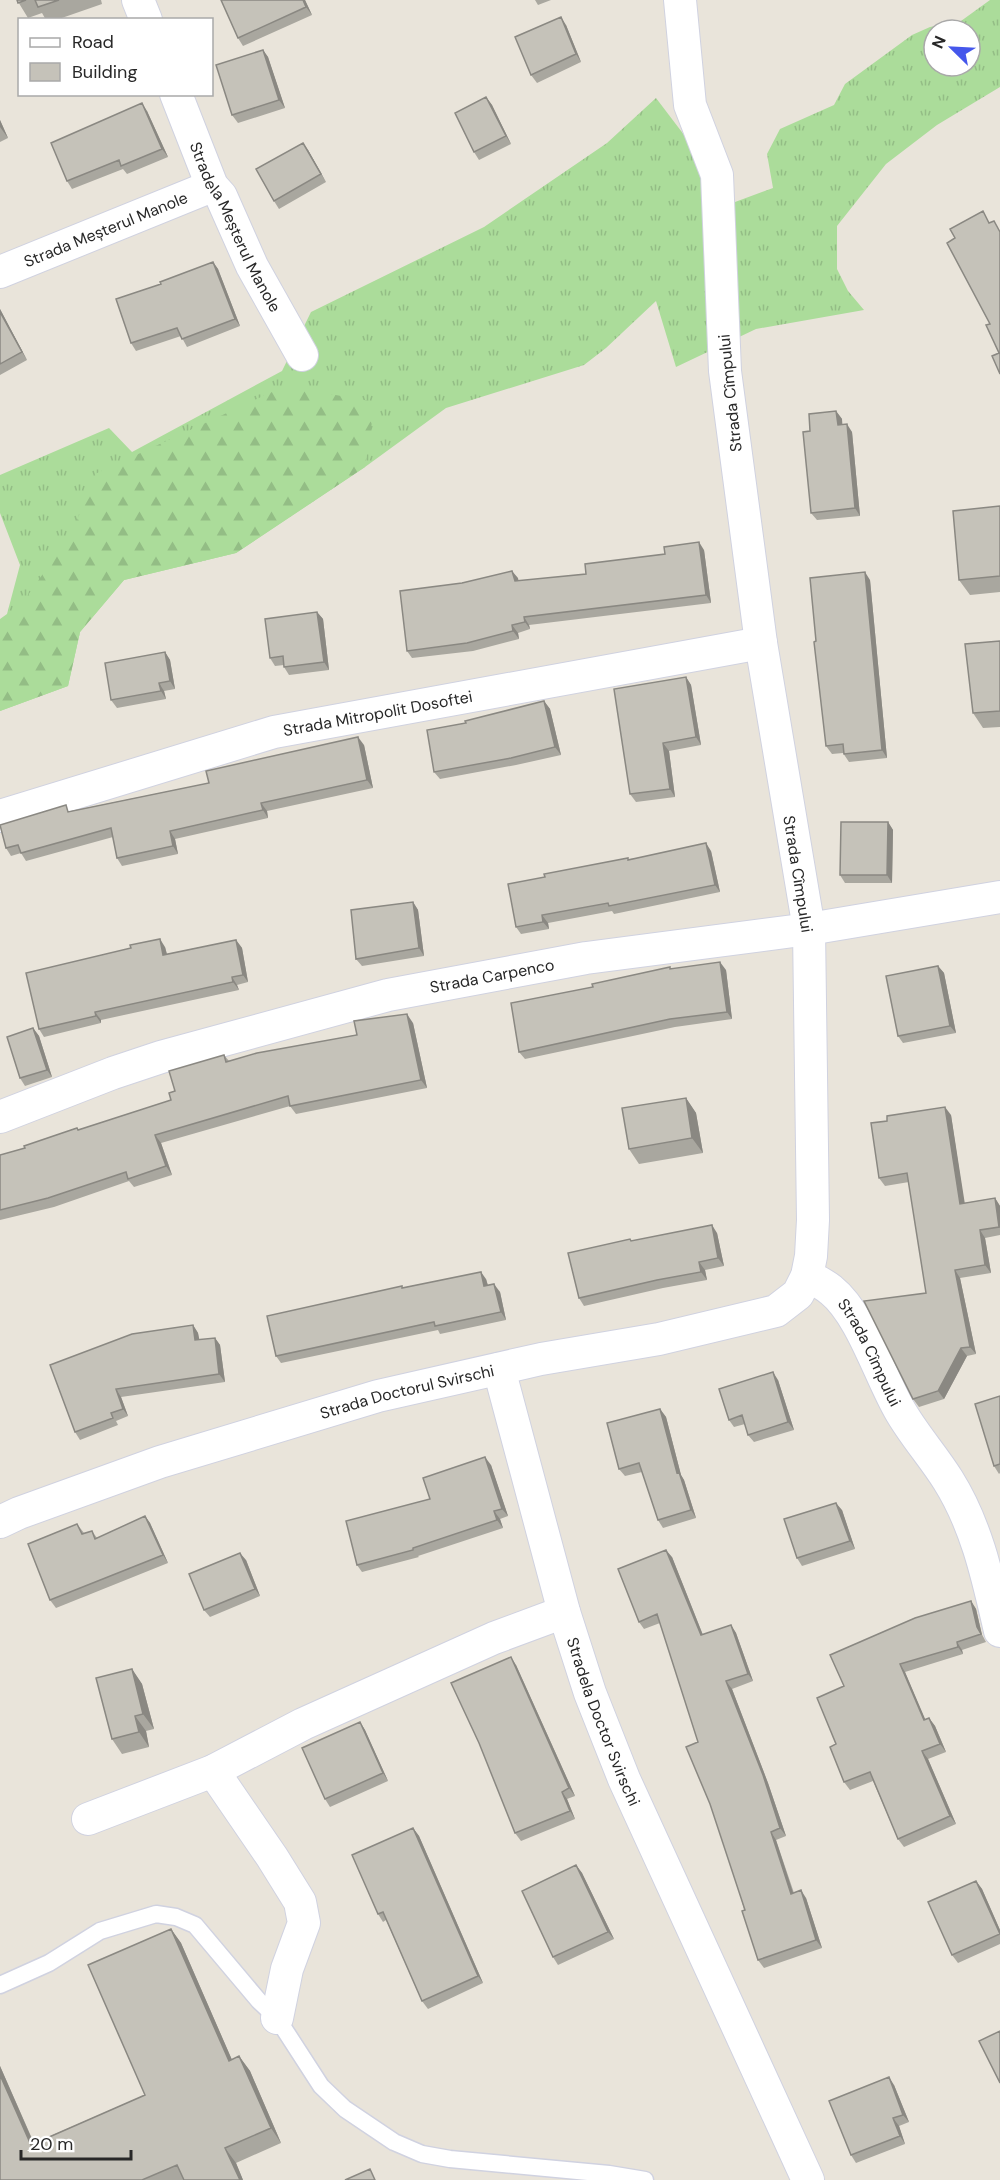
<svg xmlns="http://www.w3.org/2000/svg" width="1000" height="2180" viewBox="0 0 1000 2180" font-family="'DM Sans',sans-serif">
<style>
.grass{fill:url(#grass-tufts);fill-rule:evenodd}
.forest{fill:url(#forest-firs)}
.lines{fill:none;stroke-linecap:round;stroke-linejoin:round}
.service-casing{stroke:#d0d2e0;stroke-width:19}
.minor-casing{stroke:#d0d2e0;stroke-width:34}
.service{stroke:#fff;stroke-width:16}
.minor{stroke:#fff;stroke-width:32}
.wall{fill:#a9a79f}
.shaded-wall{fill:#8a8882}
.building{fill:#c5c2b9;stroke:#8a8882;stroke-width:1.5}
.labels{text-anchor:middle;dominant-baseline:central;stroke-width:6;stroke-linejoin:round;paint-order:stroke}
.street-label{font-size:16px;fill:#282828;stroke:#fff}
</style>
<defs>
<pattern id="grass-tufts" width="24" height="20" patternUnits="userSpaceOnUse" patternTransform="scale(1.5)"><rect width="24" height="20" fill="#abdc9a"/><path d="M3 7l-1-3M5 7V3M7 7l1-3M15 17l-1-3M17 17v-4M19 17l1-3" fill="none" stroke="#93bd85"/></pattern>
<pattern id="forest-firs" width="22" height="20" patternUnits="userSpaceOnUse" patternTransform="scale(1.5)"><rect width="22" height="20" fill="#abdc9a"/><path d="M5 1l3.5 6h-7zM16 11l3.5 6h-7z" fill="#93bd85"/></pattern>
</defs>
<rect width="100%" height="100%" fill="#e9e4da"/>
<path class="grass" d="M 990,0 L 1000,0 L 1000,87 L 937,125 L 886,164 L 837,226 L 837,269 L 848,291 L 864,310 L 756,329 L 676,367 L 656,301 L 606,348 L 584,365 L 446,408 L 365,467 L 236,553 L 124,580 L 80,632 L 68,686 L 0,711 L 0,619 L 7,614 L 20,565 L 0,513 L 0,475 L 109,428 L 132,452 L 282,371 L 311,312 L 484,227 L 607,143 L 656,98 L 735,202 L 773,188 L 767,154 L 780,129 L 834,105 L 845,84 L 912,35 L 930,27 L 961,21 ZM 934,30 L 970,30 L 970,66 L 934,66 Z"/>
<path class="forest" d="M 285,386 L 375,402 L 365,467 L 236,553 L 124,580 L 80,632 L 68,686 L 0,711 L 0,635 L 73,531 L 95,474 Z"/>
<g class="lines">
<defs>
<path id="service" d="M 0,1985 L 49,1963 L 100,1931 L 156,1914 L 176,1917 L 195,1925 L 259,2001 L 277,2018 L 321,2086 L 345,2109 L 394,2142 L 422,2154 L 450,2159 L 609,2174 L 645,2180"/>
<g id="minor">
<path d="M 138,0 L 146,20"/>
<path id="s1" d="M 176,94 L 212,186 L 221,196 L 252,266 L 302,355"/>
<path id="s2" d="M 0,272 L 212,186"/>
<path id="s3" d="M 0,816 L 274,732 L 761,643"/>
<path id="s4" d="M 0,1117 L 113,1073 L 161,1057 L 388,995 L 586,958 L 809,929 L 1000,897"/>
<path id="s5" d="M 807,1276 C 815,1280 824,1284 831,1290 C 861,1314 879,1374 899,1409 C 913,1434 933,1456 948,1480 C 977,1526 988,1579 1000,1631"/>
<path id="s6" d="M 499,1369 L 564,1612 L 590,1693 L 624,1779 L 808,2180"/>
<path id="s7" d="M 0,1522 L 19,1513 L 160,1462 L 378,1396 L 541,1359 L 659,1339 L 776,1311 L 798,1294 L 807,1276 L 811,1256 L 813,1220 L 809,929 L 761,643 L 725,371 L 717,175 L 690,105 L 680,0"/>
<path d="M 213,1771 L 272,1857 L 300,1902 L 304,1923 L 287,1969 L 277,2018"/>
<path d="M 88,1819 L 213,1771 L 303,1724 L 494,1638 L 564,1612"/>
</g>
</defs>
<use href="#service" class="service-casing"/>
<use href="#minor" class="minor-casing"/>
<use href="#service" class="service"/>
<use href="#minor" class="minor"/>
</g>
<path class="wall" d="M 17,0 L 101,0 L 102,4 L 56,20 L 46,20 L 42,13 L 28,18 Z
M 221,0 L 305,0 L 312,15 L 243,46 L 238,38 Z
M 535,0 L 551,0 L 538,5 Z
M 566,25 L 581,62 L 537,83 L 531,75 Z
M 263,50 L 268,57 L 285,108 L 238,123 L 232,115 Z
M 486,97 L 492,105 L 511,144 L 479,160 L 474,152 Z
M 147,111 L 168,157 L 127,174 L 123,169 L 72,189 L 67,181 Z
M 0,120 L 8,138 L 0,142 Z
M 308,150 L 326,182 L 279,209 L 274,201 Z
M 213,262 L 218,269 L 240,326 L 187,347 L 181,336 L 136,351 L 131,343 L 161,284 Z
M 0,309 L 27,360 L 0,375 Z
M 836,411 L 842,419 L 842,425 L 852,432 L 860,516 L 817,520 L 811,513 L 810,431 Z
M 1000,506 L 1000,592 L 970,595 L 959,580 Z
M 704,550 L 711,603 L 529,625 L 530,629 L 518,633 L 519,639 L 473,651 L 412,658 L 407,651 L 518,578 L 518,581 L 586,574 Z
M 870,580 L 887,758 L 849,762 L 843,753 L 832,754 L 826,746 L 816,641 Z
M 317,612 L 323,619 L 329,670 L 289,675 L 284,667 L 284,665 L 275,666 L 270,658 Z
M 1000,641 L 1000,727 L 983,728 L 973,713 Z
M 165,652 L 170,660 L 175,689 L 164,691 L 166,699 L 117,708 L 111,700 Z
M 686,677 L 691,685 L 701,745 L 669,751 L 675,797 L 636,802 L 630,794 Z
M 544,701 L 550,709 L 561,755 L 516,765 L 440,779 L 434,772 L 466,723 Z
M 364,745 L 373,788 L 267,811 L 268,818 L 175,839 L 178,854 L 122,866 L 117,858 L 113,837 L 26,861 L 21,853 L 11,856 L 6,848 L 71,811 L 209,783 Z
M 888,822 L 893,830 L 892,883 L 845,883 L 840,875 Z
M 711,851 L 720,892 L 614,914 L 612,911 L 548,923 L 549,929 L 521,934 L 516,927 L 545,877 L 629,859 Z
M 413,902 L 418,910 L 424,956 L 362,966 L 356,959 Z
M 236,940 L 242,948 L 248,982 L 237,985 L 239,990 L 101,1020 L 101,1023 L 44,1037 L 39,1029 L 165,947 L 167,954 Z
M 938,966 L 944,973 L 956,1033 L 903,1043 L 898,1036 Z
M 671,969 L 726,970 L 732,1019 L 675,1027 L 525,1059 L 519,1052 L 593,987 Z
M 413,1023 L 427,1088 L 296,1114 L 290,1106 L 161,1143 L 172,1175 L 134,1187 L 129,1181 L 54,1207 L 0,1220 L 0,1155 L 25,1148 L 77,1128 L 78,1130 L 171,1100 L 175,1091 L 224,1055 L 229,1061 Z
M 33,1028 L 39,1036 L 52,1077 L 25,1086 L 20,1078 Z
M 686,1098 L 696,1113 L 703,1153 L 639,1164 L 629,1149 Z
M 951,1115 L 964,1203 L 995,1198 L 1000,1206 L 1000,1235 L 985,1238 L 991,1273 L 960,1278 L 976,1354 L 967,1356 L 944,1399 L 919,1407 L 913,1399 L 926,1293 L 909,1182 L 885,1186 L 879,1178 Z
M 717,1233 L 724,1266 L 705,1270 L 707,1280 L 663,1288 L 584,1306 L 579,1298 L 632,1241 Z
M 486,1279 L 488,1285 L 500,1292 L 506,1320 L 440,1334 L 438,1330 L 281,1363 L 276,1356 L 402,1286 L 403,1288 Z
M 193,1325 L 198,1333 L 199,1340 L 215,1338 L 220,1345 L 225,1382 L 121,1397 L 128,1416 L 116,1421 L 118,1425 L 80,1440 L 75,1432 L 50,1365 Z
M 778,1380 L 794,1430 L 754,1442 L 748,1435 L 745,1424 L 734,1427 L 729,1420 Z
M 1000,1396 L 1000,1473 L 999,1474 L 994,1466 Z
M 660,1409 L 666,1417 L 681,1475 L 684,1480 L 696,1518 L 663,1528 L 658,1520 L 642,1472 L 625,1476 L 619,1469 Z
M 491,1465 L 508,1516 L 500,1519 L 503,1528 L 418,1556 L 419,1557 L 362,1572 L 357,1565 L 430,1499 Z
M 842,1510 L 855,1549 L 802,1566 L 797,1558 Z
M 145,1516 L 150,1523 L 168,1563 L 56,1608 L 50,1600 L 77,1524 L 84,1533 L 92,1531 L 97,1538 Z
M 672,1557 L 703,1635 L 731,1625 L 736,1633 L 753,1681 L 732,1689 L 768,1783 L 786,1836 L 776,1840 L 794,1893 L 806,1898 L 822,1948 L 764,1968 L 758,1960 L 698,1742 L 660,1623 L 644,1629 L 639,1622 Z
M 246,1560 L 260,1596 L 210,1617 L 204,1610 Z
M 971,1601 L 976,1609 L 982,1635 L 986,1642 L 962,1650 L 963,1654 L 905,1672 L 925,1720 L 929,1718 L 935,1726 L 946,1752 L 928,1759 L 956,1824 L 904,1847 L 898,1839 L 873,1781 L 850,1790 L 844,1782 L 836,1744 L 844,1686 Z
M 516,1665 L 575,1796 L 567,1799 L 575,1819 L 521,1841 L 515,1833 Z
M 132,1669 L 142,1684 L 154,1729 L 146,1731 L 149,1747 L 122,1754 L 112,1739 Z
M 360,1722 L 365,1730 L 388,1781 L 330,1807 L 325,1799 Z
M 413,1828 L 419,1836 L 483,1983 L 428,2009 L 422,2001 L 386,1920 L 383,1922 L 378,1914 Z
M 576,1865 L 582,1873 L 614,1939 L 558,1965 L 553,1957 Z
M 976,1881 L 982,1889 L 1000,1930 L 1000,1944 L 958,1963 L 952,1955 Z
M 171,1929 L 181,1943 L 232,2060 L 239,2056 L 250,2071 L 281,2143 L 236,2163 L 243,2180 L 0,2180 L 0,2066 L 34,2143 L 145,2095 Z
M 894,2085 L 909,2122 L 899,2126 L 905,2144 L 856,2163 L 851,2155 Z"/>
<path class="shaded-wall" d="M 303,0 L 305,0 L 312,15 L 306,7 Z
M 561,17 L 566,25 L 581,62 L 576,54 Z
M 263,50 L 268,57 L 285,108 L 279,100 Z
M 486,97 L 492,105 L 511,144 L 506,136 Z
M 142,103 L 147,111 L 168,157 L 162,149 Z
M 0,120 L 8,138 L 0,127 Z
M 303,143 L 308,150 L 326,182 L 321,174 Z
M 213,262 L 218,269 L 240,326 L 235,319 Z
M 0,309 L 27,360 L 22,352 L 0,312 Z
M 836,411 L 842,419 L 843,433 L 838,425 Z
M 847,424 L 852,432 L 860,516 L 855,508 Z
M 699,542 L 704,550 L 711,603 L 706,595 Z
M 512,571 L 518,578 L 520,589 L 515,581 Z
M 865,572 L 870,580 L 887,758 L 882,750 Z
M 317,612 L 323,619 L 329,670 L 324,662 Z
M 524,617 L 529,625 L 530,629 L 525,622 Z
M 512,625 L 518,633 L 519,639 L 513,631 Z
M 165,652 L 170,660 L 175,689 L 170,681 Z
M 686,677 L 691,685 L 701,745 L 696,737 Z
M 159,683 L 164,691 L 166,699 L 161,691 Z
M 544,701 L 550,709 L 561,755 L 555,747 Z
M 358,737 L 364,745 L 373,788 L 367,780 Z
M 663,743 L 669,751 L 675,797 L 670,789 Z
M 261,803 L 267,811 L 268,818 L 263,810 Z
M 888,822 L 893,830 L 892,883 L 887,875 Z
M 170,831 L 175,839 L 178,854 L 173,846 Z
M 706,843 L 711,851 L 720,892 L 715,885 Z
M 413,902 L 418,910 L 424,956 L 419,948 Z
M 542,915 L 548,923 L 549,929 L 543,922 Z
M 160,939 L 165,947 L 169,963 L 163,955 Z
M 236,940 L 242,948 L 248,982 L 243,975 Z
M 720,962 L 726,970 L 732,1019 L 727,1012 Z
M 938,966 L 944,973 L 956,1033 L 950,1026 Z
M 232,977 L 237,985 L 239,990 L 233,982 Z
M 95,1012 L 101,1020 L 101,1023 L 96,1016 Z
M 407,1014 L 413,1023 L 427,1088 L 421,1080 Z
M 33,1028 L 39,1036 L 52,1077 L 47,1070 Z
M 686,1098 L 696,1113 L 703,1153 L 692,1138 Z
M 945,1107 L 951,1115 L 966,1211 L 960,1204 Z
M 155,1135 L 161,1143 L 172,1175 L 166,1166 Z
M 995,1198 L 1000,1206 L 1000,1228 L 999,1227 Z
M 712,1225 L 717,1233 L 724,1266 L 718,1258 Z
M 980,1230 L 985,1238 L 991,1273 L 985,1265 Z
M 699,1262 L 705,1270 L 707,1280 L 701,1272 Z
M 955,1270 L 960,1278 L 976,1354 L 970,1347 Z
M 481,1272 L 486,1279 L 490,1294 L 484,1286 Z
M 494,1284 L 500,1292 L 506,1320 L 501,1312 Z
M 193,1325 L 198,1333 L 201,1348 L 195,1340 Z
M 215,1338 L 220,1345 L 225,1382 L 219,1374 Z
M 961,1348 L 967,1356 L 944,1399 L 938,1391 Z
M 773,1372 L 778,1380 L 794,1430 L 788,1422 Z
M 116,1389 L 121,1397 L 128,1416 L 123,1409 Z
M 660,1409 L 666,1417 L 681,1475 L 684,1480 L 696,1518 L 691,1510 L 677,1473 Z
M 485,1457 L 491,1465 L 508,1516 L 502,1509 Z
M 836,1503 L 842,1510 L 855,1549 L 850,1541 Z
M 494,1511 L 500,1519 L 503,1528 L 497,1520 Z
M 145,1516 L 150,1523 L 168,1563 L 163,1555 Z
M 666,1550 L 672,1557 L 706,1643 L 701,1635 Z
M 240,1553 L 246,1560 L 260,1596 L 255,1589 Z
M 971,1601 L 976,1609 L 982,1635 L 986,1642 L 977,1627 Z
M 731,1625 L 736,1633 L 753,1681 L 748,1674 Z
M 957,1642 L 962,1650 L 963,1654 L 958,1647 Z
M 511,1657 L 516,1665 L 575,1796 L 569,1788 Z
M 900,1664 L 905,1672 L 929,1728 L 924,1720 Z
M 132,1669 L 142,1684 L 154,1729 L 143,1714 Z
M 726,1681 L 732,1689 L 768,1783 L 786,1836 L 780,1828 Z
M 135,1716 L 146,1731 L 149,1747 L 139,1732 Z
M 929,1718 L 935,1726 L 946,1752 L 940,1744 Z
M 360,1722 L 365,1730 L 388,1781 L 383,1773 Z
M 922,1751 L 928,1759 L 956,1824 L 950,1816 Z
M 562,1792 L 567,1799 L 575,1819 L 570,1811 Z
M 413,1828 L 419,1836 L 483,1983 L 478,1976 Z
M 771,1832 L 776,1840 L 796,1902 L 791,1894 Z
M 576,1865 L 582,1873 L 614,1939 L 608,1932 Z
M 976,1881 L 982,1889 L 1000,1930 L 1000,1934 Z
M 801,1890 L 806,1898 L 822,1948 L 816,1940 Z
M 171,1929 L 181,1943 L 239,2076 L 229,2061 Z
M 239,2056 L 250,2071 L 281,2143 L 271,2128 Z
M 0,2066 L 41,2160 L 31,2145 L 0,2075 Z
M 889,2077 L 894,2085 L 909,2122 L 903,2115 Z
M 893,2118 L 899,2126 L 905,2144 L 900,2136 Z
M 225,2148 L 236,2163 L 243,2180 L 240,2180 Z"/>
<path class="building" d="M 17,0 L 26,0 L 18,3 Z
M 35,0 L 59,0 L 38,7 Z
M 221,0 L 303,0 L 306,7 L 238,38 Z
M 561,17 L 576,54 L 531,75 L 515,37 Z
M 263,50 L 279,100 L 232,115 L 216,65 Z
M 486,97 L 506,136 L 474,152 L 455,113 Z
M 142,103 L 162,149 L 121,166 L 119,160 L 67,181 L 51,143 Z
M 303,143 L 321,174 L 274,201 L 256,169 Z
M 983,211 L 989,223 L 994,221 L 1000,232 L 1000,374 L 992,356 L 999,353 L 986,325 L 990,324 L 947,243 L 955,238 L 950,229 Z
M 213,262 L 235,319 L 182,339 L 177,328 L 131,343 L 116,299 L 161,284 L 160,282 Z
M 0,312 L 22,352 L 0,364 Z
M 836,411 L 838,425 L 847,424 L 855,508 L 811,513 L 803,432 L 810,431 L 809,414 Z
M 1000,506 L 1000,576 L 959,580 L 953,511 Z
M 699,542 L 706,595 L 524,617 L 525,622 L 512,625 L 513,631 L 467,643 L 407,651 L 400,591 L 462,583 L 512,571 L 515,581 L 586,574 L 585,564 L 665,554 L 664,547 Z
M 865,572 L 882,750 L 844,754 L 843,744 L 826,746 L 814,642 L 816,641 L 810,578 Z
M 317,612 L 324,662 L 284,667 L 283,656 L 270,658 L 265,619 Z
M 1000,641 L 1000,711 L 973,713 L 965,644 Z
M 165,652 L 170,681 L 159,683 L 161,691 L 111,700 L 105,663 Z
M 686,677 L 696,737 L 663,743 L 670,789 L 630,794 L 614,689 Z
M 544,701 L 555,747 L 511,758 L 434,772 L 427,730 L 466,723 L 465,721 Z
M 358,737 L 367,780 L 261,803 L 263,810 L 170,831 L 173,846 L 117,858 L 111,828 L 21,853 L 18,845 L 6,848 L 0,825 L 66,805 L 68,812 L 209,783 L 206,771 Z
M 841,822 L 888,822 L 887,875 L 840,875 Z
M 706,843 L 715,885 L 609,906 L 608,903 L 542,915 L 543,922 L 516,927 L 508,884 L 545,877 L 544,874 L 628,858 L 628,860 Z
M 413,902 L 419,948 L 356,959 L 351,910 Z
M 160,939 L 163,955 L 236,940 L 243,975 L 232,977 L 233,982 L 95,1012 L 96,1016 L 39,1029 L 26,973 L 131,948 L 130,945 Z
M 720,962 L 727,1012 L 670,1019 L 519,1052 L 511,1003 L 593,987 L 592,984 L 670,967 L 670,969 Z
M 938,966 L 950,1026 L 898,1036 L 886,976 Z
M 407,1014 L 421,1080 L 290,1106 L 288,1096 L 155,1135 L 166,1166 L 128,1179 L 126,1172 L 48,1198 L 0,1210 L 0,1155 L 25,1148 L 24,1146 L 77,1128 L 78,1130 L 171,1100 L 169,1093 L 175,1091 L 169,1071 L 224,1055 L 226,1062 L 257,1053 L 357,1035 L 354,1021 Z
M 33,1028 L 47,1070 L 20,1078 L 7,1037 Z
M 686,1098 L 692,1138 L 629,1149 L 622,1108 Z
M 945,1107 L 960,1204 L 995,1198 L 999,1227 L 980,1230 L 985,1265 L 955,1270 L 970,1347 L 961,1348 L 938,1391 L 913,1399 L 864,1301 L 926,1293 L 907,1173 L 879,1178 L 871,1123 L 887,1121 L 887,1116 Z
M 712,1225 L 718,1258 L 699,1262 L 701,1272 L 657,1280 L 579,1298 L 568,1253 L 630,1239 L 631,1241 Z
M 481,1272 L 484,1286 L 494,1284 L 501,1312 L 435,1326 L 434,1322 L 276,1356 L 267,1316 L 402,1286 L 402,1288 Z
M 193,1325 L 195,1340 L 215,1338 L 219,1374 L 116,1389 L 123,1409 L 111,1413 L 113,1418 L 75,1432 L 50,1365 L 132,1334 Z
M 773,1372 L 788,1422 L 748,1435 L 742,1415 L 729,1420 L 719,1389 Z
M 1000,1396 L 1000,1464 L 994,1466 L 975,1404 Z
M 660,1409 L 677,1473 L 679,1472 L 691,1510 L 658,1520 L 639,1463 L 619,1469 L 607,1423 Z
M 485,1457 L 502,1509 L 494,1511 L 497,1520 L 413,1548 L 413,1550 L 357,1565 L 346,1521 L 430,1499 L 423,1478 Z
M 836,1503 L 850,1541 L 797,1558 L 784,1519 Z
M 145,1516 L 163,1555 L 50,1600 L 28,1544 L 77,1524 L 82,1534 L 92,1531 L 95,1539 Z
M 666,1550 L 701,1635 L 731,1625 L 748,1674 L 726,1681 L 763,1775 L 780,1828 L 771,1832 L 791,1894 L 801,1890 L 816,1940 L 758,1960 L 742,1911 L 745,1910 L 710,1804 L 686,1747 L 698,1742 L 657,1614 L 639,1622 L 618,1569 Z
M 240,1553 L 255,1589 L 204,1610 L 189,1574 Z
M 971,1601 L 977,1627 L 981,1634 L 957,1642 L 958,1647 L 900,1664 L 924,1720 L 929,1718 L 940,1744 L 922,1751 L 950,1816 L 898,1839 L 870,1772 L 844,1782 L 830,1747 L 836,1744 L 817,1698 L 844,1686 L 830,1655 L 915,1618 Z
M 511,1657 L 569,1788 L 562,1792 L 570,1811 L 515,1833 L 479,1743 L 451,1683 Z
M 132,1669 L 143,1714 L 135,1716 L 139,1732 L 112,1739 L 96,1678 Z
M 360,1722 L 383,1773 L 325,1799 L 302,1748 Z
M 413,1828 L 478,1976 L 422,2001 L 383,1912 L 378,1914 L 352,1855 Z
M 576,1865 L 608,1932 L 553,1957 L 522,1891 Z
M 976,1881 L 1000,1934 L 952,1955 L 928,1902 Z
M 171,1929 L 229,2061 L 239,2056 L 271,2128 L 225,2148 L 240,2180 L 184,2180 L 177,2165 L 142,2180 L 0,2180 L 0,2075 L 31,2145 L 145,2095 L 88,1965 Z
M 1000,2031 L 1000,2083 L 979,2041 Z
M 889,2077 L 903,2115 L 893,2118 L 900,2136 L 851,2155 L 829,2101 Z
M 370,2169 L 375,2180 L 345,2180 Z"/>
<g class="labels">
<g class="street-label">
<text stroke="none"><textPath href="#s1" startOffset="146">Stradela Meșterul Manole</textPath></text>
<text stroke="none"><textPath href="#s2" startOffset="114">Strada Meșterul Manole</textPath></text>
<text transform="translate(730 393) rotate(-96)">Strada Cîmpului</text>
<text stroke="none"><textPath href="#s3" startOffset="392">Strada Mitropolit Dosoftei</textPath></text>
<text transform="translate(798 874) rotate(81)">Strada Cîmpului</text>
<text stroke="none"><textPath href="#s4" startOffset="513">Strada Carpenco</textPath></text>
<text stroke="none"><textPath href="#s5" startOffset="102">Strada Cîmpului</textPath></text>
<text stroke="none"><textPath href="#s7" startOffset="428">Strada Doctorul Svirschi</textPath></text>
<text stroke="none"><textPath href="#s6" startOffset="368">Stradela Doctor Svirschi</textPath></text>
</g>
</g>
<rect x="18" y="18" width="195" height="78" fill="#ffffff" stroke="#a9a9a9" stroke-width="1.5"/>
<rect x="30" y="38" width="30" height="9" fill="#ffffff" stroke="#a9a9a9" stroke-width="1.5"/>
<text x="72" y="48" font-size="18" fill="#282828">Road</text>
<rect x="30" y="63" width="30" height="18" fill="#c5c2b9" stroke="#a9a9a9" stroke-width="1.5"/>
<text x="72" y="78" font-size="18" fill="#282828">Building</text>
<g transform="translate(952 48) rotate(294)"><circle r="28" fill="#ffffff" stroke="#a9a9a9" stroke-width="1.5"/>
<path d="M0-4.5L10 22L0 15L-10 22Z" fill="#4557eb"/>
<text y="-9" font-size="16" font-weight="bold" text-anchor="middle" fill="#282828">N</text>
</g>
<path d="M21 2150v9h110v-9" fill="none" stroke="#282828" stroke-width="3"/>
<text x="30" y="2150" font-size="18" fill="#282828" stroke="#ffffff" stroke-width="4.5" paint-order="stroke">20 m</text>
</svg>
